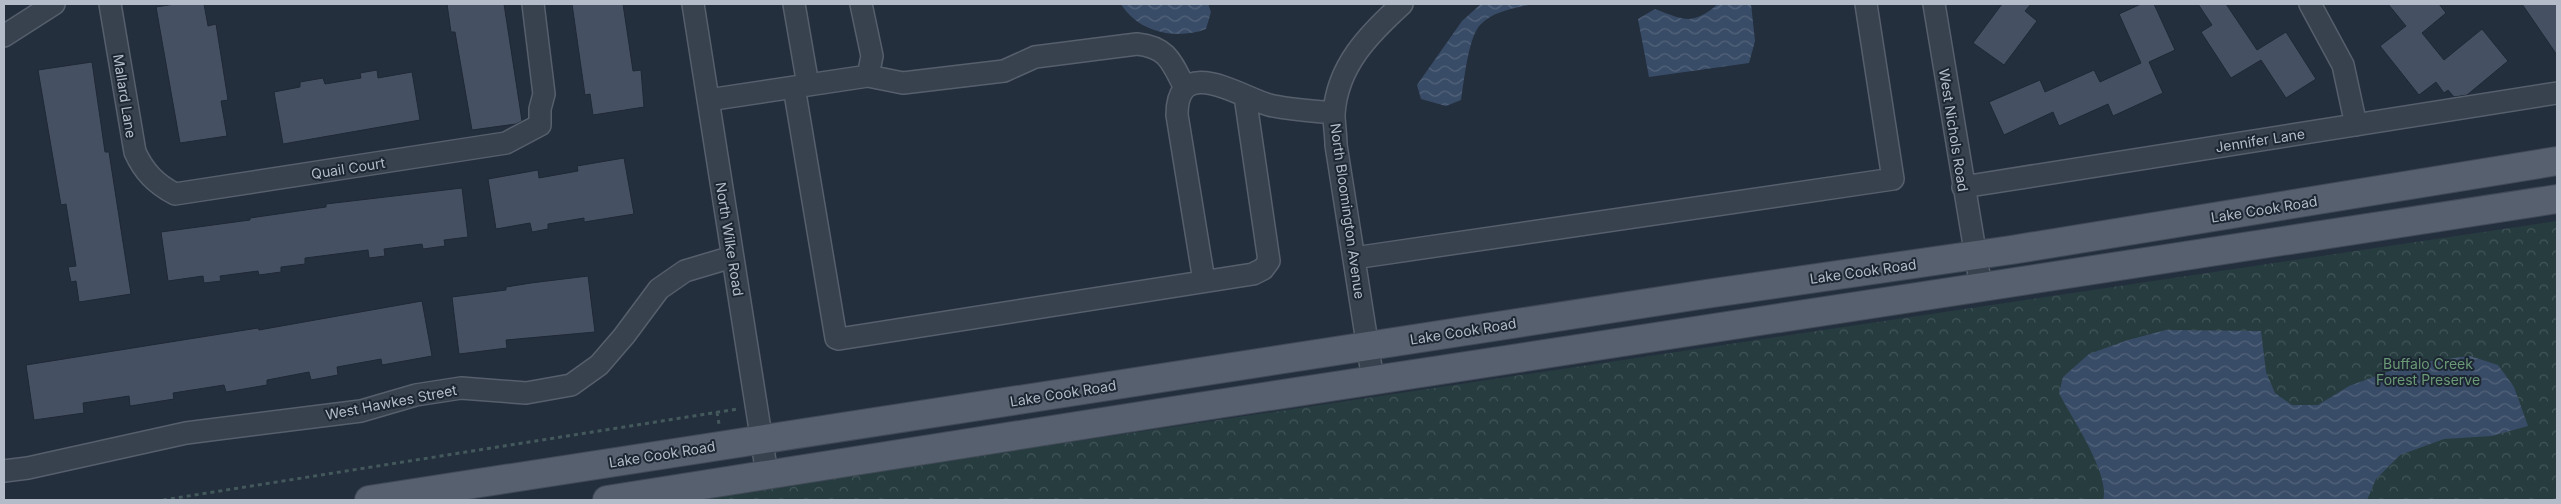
<svg xmlns="http://www.w3.org/2000/svg" width="2561" height="504" viewBox="0 0 2561 504" font-family="Inter,sans-serif">
<style>
.park{fill:url(#park-crowns)}
.water{fill:url(#water-waves)}
.building{fill:#455162;stroke:#1f2835}
.lines{fill:none;stroke-linecap:round;stroke-linejoin:round}
.minor-casing{stroke:#565f6c;stroke-width:24}
.major-casing{stroke:#414a57;stroke-width:30}
.path{stroke:#44595c;stroke-width:3;stroke-dasharray:4 4;stroke-linecap:butt}
.minor{stroke:#38414e;stroke-width:21}
.major{stroke:#56606e;stroke-width:28}
.labels{text-anchor:middle;dominant-baseline:central;stroke-width:4;stroke-linejoin:round;paint-order:stroke}
.street-label{font-size:14px;fill:#b4bcc9;stroke:#1d2633}
.park-label{font-size:14px;fill:#6b9a76;stroke:#1d2633}
</style>
<defs>
<pattern id="park-crowns" width="20" height="18" patternUnits="userSpaceOnUse" patternTransform="scale(1.25)"><rect width="20" height="18" fill="#263c3f"/><path d="M2 6a3 3 0 1 1 6 0M12 15a3 3 0 1 1 6 0" fill="none" stroke="#435659"/></pattern>
<pattern id="water-waves" width="16" height="10" patternUnits="userSpaceOnUse" patternTransform="scale(1.25)"><rect width="16" height="10" fill="#394c67"/><path d="M0 5q4-4 8 0t8 0" fill="none" stroke="#53647b"/></pattern>
</defs>
<rect width="100%" height="100%" fill="#242f3e"/>
<path class="park" d="M 2557,221 L 2557,500 L 681,500 Z"/>
<path class="water" d="M 1121,4 L 1208,4 L 1211,12 L 1206,29 C 1176,40 1139,33 1121,4 Z
M 1481,4 L 1533,4 C 1515,8 1493,11 1480,25 C 1468,38 1464,82 1461,100 L 1446,106 L 1421,99 L 1417,85 L 1462,21 Z
M 1718,4 L 1751,4 L 1755,41 L 1749,63 L 1649,77 L 1638,19 L 1655,9 C 1684,20 1692,26 1718,4 Z
M 2166,330 L 2261,331 L 2266,372 L 2275,393 L 2292,405 L 2318,405 L 2349,386 L 2409,364 L 2470,356 L 2498,365 L 2514,387 L 2528,426 L 2492,436 L 2444,439 L 2400,455 L 2376,479 L 2367,500 L 2103,500 C 2111,475 2071,417 2059,393 L 2063,377 L 2089,354 L 2128,340 Z"/>
<path class="building" d="M 175,4 L 204,4 L 208,26 L 216,24 L 228,100 L 221,101 L 227,136 L 180,143 L 156,7 Z
M 447,4 L 504,4 L 522,121 L 516,124 L 472,130 L 455,32 L 451,32 Z
M 572,4 L 623,4 L 633,71 L 641,70 L 644,107 L 593,115 L 590,94 L 585,95 Z
M 2002,4 L 2031,4 L 2025,11 L 2037,21 L 2004,65 L 1973,43 Z
M 2141,4 L 2154,4 L 2175,50 L 2149,62 L 2163,93 L 2113,116 L 2108,104 L 2059,126 L 2053,112 L 2004,135 L 1989,102 L 2040,80 L 2045,92 L 2094,70 L 2100,82 L 2141,63 L 2119,14 Z
M 2198,4 L 2226,4 L 2257,50 L 2286,32 L 2316,79 L 2286,98 L 2261,60 L 2231,78 L 2201,32 L 2212,25 Z
M 2388,4 L 2439,4 L 2446,13 L 2422,33 L 2444,60 L 2482,29 L 2508,61 L 2467,95 L 2454,97 L 2448,90 L 2444,93 L 2436,82 L 2419,95 L 2380,46 L 2406,26 Z
M 2522,4 L 2557,4 L 2557,55 Z
M 92,62 L 105,152 L 109,152 L 131,294 L 79,302 L 76,281 L 71,282 L 68,267 L 76,266 L 66,204 L 61,205 L 38,70 Z
M 377,70 L 378,78 L 412,72 L 420,120 L 283,144 L 274,92 L 300,87 L 300,82 L 323,78 L 325,84 L 361,78 L 360,73 Z
M 624,158 L 634,214 L 584,222 L 584,218 L 548,224 L 548,229 L 532,232 L 530,223 L 496,229 L 488,179 L 538,170 L 539,178 L 578,171 L 577,166 Z
M 462,188 L 468,237 L 444,240 L 445,246 L 423,249 L 422,244 L 384,249 L 385,256 L 369,258 L 368,250 L 305,258 L 305,264 L 281,267 L 281,272 L 259,275 L 258,271 L 220,276 L 221,281 L 204,283 L 203,276 L 168,281 L 161,232 L 250,220 L 250,218 L 326,207 L 326,204 Z
M 588,276 L 595,332 L 506,340 L 507,348 L 459,354 L 452,297 L 506,290 L 506,287 L 531,283 Z
M 422,301 L 432,356 L 382,365 L 381,359 L 337,367 L 338,375 L 311,380 L 309,372 L 267,380 L 267,385 L 226,392 L 224,385 L 173,393 L 174,399 L 130,406 L 129,396 L 83,403 L 84,413 L 34,420 L 26,365 L 258,328 L 259,330 Z"/>
<g class="lines">
<defs>
<path id="minor" d="M 110,4 L 135,152 C 144,172 156,184 175,194 L 506,143 L 540,125 L 540,109 L 544,94 L 533,4
M 693,4 L 767,474
M 794,4 L 808,85
M 861,4 L 872,56 L 868,76
M 1934,4 L 1981,287
M 2310,4 L 2343,65 L 2356,125
M 4,36 L 54,4
M 794,87 L 836,338 L 839,339 L 1253,274 L 1263,269 L 1269,261 L 1245,96
M 708,100 L 868,76 L 903,83 L 1004,71 L 1035,57 L 1137,44 C 1168,47 1172,63 1185,88
M 1963,187 L 2557,93
M 1354,258 L 1893,179 L 1866,4
M 1204,281 L 1177,115 C 1177,54 1239,96 1269,105 C 1290,110 1313,111 1334,113
M 1373,380 L 1336,145 C 1336,135 1334,124 1334,114 C 1337,66 1369,34 1402,4
M 4,471 L 28,468 L 186,433 L 361,411 L 416,395 L 461,388 L 526,393 L 571,385 L 599,365 L 624,336 L 659,289 L 685,271 L 732,257"/>
<path id="major" d="M 369,500 L 1706,294 L 2011,250 L 2557,161
M 607,500 L 1172,411 L 2557,199"/>
</defs>
<use href="#minor" class="minor-casing"/>
<use href="#major" class="major-casing"/>
<path class="path" d="M 717,412 L 719,424
M 163,500 L 738,409"/>
<use href="#minor" class="minor"/>
<use href="#major" class="major"/>
</g>
<g class="labels">
<g class="street-label">
<text transform="translate(125 96) rotate(81)">Mallard Lane</text>
<text transform="translate(1954 130) rotate(81)">West Nichols Road</text>
<text transform="translate(2260 140) rotate(-9)">Jennifer Lane</text>
<text transform="translate(348 168) rotate(-9)">Quail Court</text>
<text transform="translate(2264 209) rotate(-9)">Lake Cook Road</text>
<text transform="translate(1348 211) rotate(82)">North Bloomington Avenue</text>
<text transform="translate(730 239) rotate(81)">North Wilke Road</text>
<text transform="translate(1863 271) rotate(-8)">Lake Cook Road</text>
<text transform="translate(1463 331) rotate(-9)">Lake Cook Road</text>
<text transform="translate(1063 393) rotate(-9)">Lake Cook Road</text>
<text transform="translate(391 402) rotate(-11)">West Hawkes Street</text>
<text transform="translate(662 454) rotate(-9)">Lake Cook Road</text>
</g>
<g class="park-label">
<text x="2428" y="363">Buffalo Creek<tspan x="2428" dy="16">Forest Preserve</tspan></text>
</g>
</g>
<rect width="2561" height="504" fill="none" stroke="#b4bcc9" stroke-width="10"/>
</svg>
